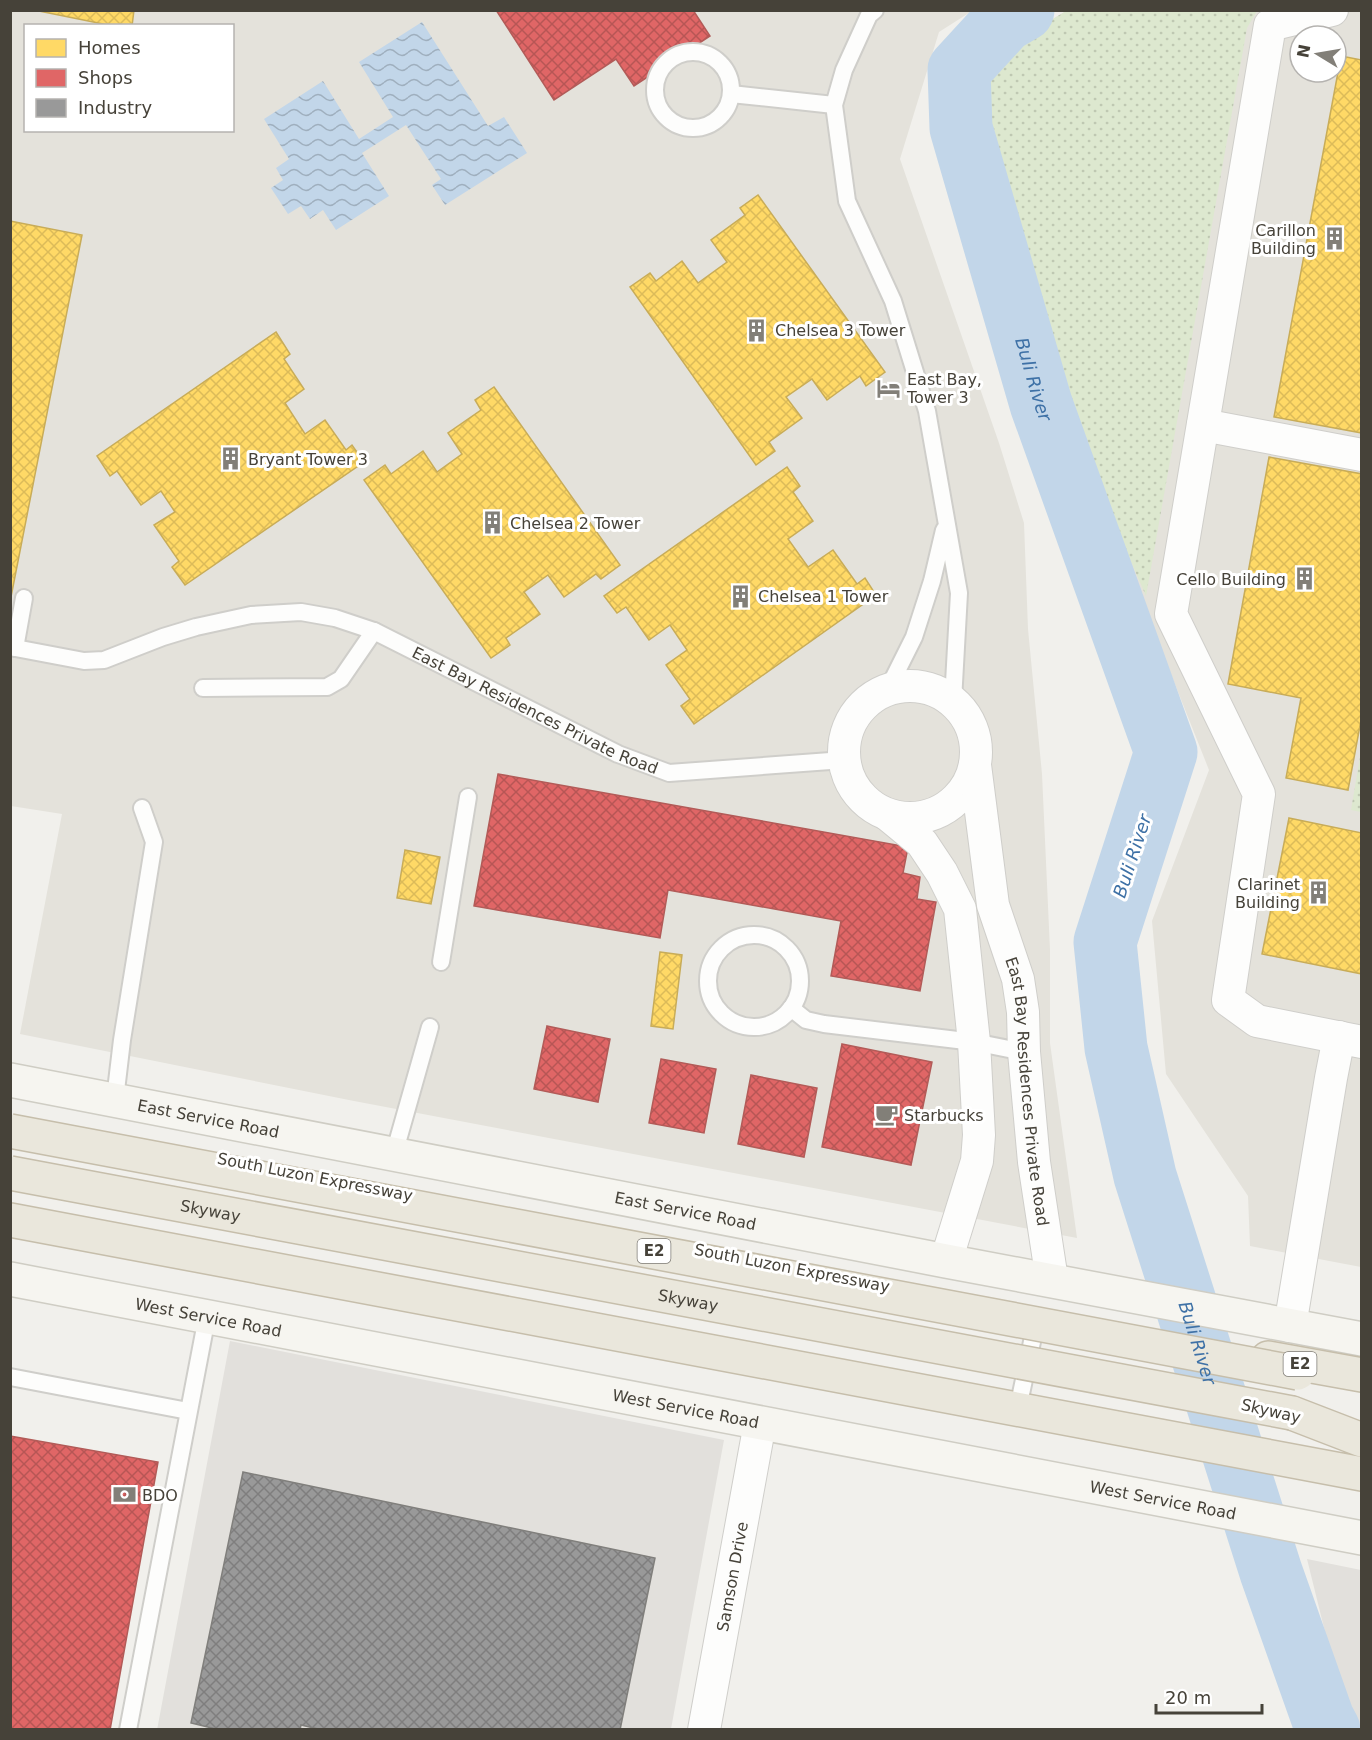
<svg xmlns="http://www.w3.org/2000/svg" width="1372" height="1740" viewBox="0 0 1372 1740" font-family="'DejaVu Sans',sans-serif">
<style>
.residential{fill:#e4e2db;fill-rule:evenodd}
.industrial{fill:#e2e0dc}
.park{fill:url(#park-dots)}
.water{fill:url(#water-waves)}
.homes{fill:url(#homes-cross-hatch);stroke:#c8ac58;stroke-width:1.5}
.shops{fill:url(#shops-cross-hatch);stroke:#b25b58;stroke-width:1.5}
.industry{fill:url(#industry-cross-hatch);stroke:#807f7c;stroke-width:1.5}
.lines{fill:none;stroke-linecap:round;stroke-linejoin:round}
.river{stroke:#c2d6e9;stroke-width:63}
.service-casing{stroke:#cfceca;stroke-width:20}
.minor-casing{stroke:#cfceca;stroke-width:34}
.secondary-casing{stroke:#cfcdc4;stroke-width:36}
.motorway-casing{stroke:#c6beab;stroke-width:36}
.service{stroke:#fdfdfc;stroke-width:16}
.minor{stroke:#fdfdfc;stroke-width:32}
.secondary{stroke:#f6f5f0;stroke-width:33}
.motorway{stroke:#eae7dc;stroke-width:33}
.motorway-bridge-casing{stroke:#c6beab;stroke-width:36;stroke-linecap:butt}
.motorway-bridge{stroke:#eae7dc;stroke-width:33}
.labels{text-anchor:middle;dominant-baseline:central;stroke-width:6;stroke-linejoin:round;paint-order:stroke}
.shield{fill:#fff;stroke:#7e7b74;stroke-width:1.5}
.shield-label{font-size:15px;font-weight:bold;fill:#464239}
.poi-label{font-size:16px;fill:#464239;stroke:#fff;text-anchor:start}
.street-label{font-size:16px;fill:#464239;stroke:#fff}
.water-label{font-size:18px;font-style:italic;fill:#3e71a6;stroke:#fff}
</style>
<defs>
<pattern id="park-dots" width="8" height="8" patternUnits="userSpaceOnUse" patternTransform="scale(1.5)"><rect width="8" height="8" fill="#dde8cf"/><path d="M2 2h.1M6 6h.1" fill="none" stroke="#bfc8b2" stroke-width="1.8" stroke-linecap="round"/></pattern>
<pattern id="water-waves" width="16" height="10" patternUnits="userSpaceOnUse" patternTransform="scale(1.5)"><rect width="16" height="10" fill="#c2d6e9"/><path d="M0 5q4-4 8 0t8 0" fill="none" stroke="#9fafbe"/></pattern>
<pattern id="homes-cross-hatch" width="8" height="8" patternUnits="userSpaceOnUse" patternTransform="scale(1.5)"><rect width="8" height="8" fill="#ffd966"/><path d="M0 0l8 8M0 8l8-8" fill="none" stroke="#dcbb59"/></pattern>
<pattern id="shops-cross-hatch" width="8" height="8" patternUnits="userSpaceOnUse" patternTransform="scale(1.5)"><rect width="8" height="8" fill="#e06666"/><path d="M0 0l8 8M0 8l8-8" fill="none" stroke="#b75655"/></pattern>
<pattern id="industry-cross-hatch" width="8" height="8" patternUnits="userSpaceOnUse" patternTransform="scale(1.5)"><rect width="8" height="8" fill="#999"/><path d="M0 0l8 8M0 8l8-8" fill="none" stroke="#7f7e7e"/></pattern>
</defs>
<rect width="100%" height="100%" fill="#f1f0ec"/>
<path class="residential" d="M 10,11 L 972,11 L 939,32 L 900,159 L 999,443 L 1024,523 L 1028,629 L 1042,774 L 1050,950 L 1050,1043 L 1077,1238 L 354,1101 L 20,1034 L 62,814 L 11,806 ZM 26,26 L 232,26 L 232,130 L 26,130 Z
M 1066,11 L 1361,11 L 1361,1267 L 1250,1246 L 1248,1196 L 1166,1074 L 1152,921 L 1209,770 L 1080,445 L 979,154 L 995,54 ZM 1300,36 L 1336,36 L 1336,72 L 1300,72 Z"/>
<path class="industrial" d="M 230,1341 L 724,1440 L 671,1729 L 157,1730 Z
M 1307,1559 L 1361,1570 L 1361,1729 L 1349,1729 Z"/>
<path class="park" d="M 1066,11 L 1257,11 L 1247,28 L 1146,596 L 1080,445 L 979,154 L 995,54 Z
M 1361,751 L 1362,812 L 1361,812 L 1351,810 Z"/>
<path class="water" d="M 422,22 L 488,126 L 504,117 L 527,153 L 445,205 L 432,185 L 441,179 L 406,125 L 362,153 L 389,196 L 336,230 L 323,210 L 310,219 L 301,206 L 288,214 L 271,188 L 283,180 L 276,168 L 289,159 L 264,119 L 323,81 L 359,139 L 393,117 L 359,62 Z"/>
<path class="homes" d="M 34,10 L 134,10 L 132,26 L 113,26 Z
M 1341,56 L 1362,60 L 1362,433 L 1274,417 Z
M 758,195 L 885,372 L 866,386 L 860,376 L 827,400 L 812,379 L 786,397 L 802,418 L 769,442 L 775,451 L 756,465 L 630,287 L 650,273 L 656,281 L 682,261 L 698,283 L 727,262 L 711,240 L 745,215 L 740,208 Z
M 10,221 L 82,235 L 10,602 Z
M 276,332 L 290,354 L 284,359 L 304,389 L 285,403 L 305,434 L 325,420 L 346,450 L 352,445 L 364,462 L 185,585 L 172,567 L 179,561 L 154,525 L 175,512 L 161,491 L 141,505 L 117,471 L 110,476 L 97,456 Z
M 494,387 L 620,565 L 601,579 L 596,574 L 564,597 L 548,575 L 524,592 L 540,614 L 506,638 L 510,645 L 491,658 L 364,480 L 385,465 L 391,474 L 423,451 L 437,472 L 462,454 L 448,433 L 481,410 L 475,400 Z
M 1269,457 L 1362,474 L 1362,715 L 1348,790 L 1286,778 L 1301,698 L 1228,684 Z
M 787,467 L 800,486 L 793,492 L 813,521 L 788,539 L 808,567 L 833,550 L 857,584 L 865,578 L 876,595 L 694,724 L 681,706 L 690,699 L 666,665 L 687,650 L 670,625 L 649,640 L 626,607 L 617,613 L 604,596 Z
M 1289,818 L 1362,833 L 1362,974 L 1262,954 Z
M 405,850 L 440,857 L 431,904 L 397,898 Z
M 660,952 L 682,955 L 673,1029 L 651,1026 Z"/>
<path class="shops" d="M 496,10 L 693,10 L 710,36 L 634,86 L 616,59 L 554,100 Z
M 498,774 L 908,847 L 903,873 L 920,877 L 917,899 L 936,902 L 920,991 L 831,976 L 841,921 L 668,890 L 660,938 L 474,906 Z
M 547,1026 L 610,1039 L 598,1102 L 534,1089 Z
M 842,1044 L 932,1062 L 911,1165 L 822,1147 Z
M 661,1059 L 716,1069 L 704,1133 L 649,1123 Z
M 751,1075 L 817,1088 L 804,1157 L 738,1144 Z
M 10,1436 L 158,1462 L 110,1730 L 10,1730 Z"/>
<path class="industry" d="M 243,1472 L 655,1558 L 620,1730 L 322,1730 L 301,1725 L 300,1730 L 220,1730 L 191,1723 Z"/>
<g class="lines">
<path class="river" id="s1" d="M 1023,10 L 1004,21 L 959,70 L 961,128 L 1041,404 L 1166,752 L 1105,942 L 1116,1048 L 1145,1176 L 1271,1572 L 1323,1719 L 1329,1730"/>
<defs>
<g id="service">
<path d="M 875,10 L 869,15 L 844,70 L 834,105 L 847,201 L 893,301 L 927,411 L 959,593 L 953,701"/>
<circle cx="693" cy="90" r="38"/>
<path d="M 731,94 L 834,105"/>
<path id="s2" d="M 10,647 L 84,661 L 104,660 L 163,637 L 196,627 L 251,615 L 301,612 L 335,618 L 374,631 L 618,754 L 669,773 L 844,760"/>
<path d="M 15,648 L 24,598"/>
<path d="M 203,688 L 327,687 L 341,679 L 374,631"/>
<path d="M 888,689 L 914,637 L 932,581 L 944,530"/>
<circle cx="754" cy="981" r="46"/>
<path d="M 441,962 L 468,797"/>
<path d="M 791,1008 L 806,1020 L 824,1024 L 974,1042 L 1024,1052"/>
<path d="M 115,1099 L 122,1040 L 154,842 L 142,808"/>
<path d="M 394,1154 L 430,1027"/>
<path d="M 10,1377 L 188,1411"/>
<path d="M 1018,1408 L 1037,1318"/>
<path d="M 128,1730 L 207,1317"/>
</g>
<g id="minor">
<path d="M 1332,10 L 1270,25 L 1171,614 L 1259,794 L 1228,1000 L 1257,1021 L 1362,1042"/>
<path d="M 1203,425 L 1362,455"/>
<circle cx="910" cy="752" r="66"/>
<path id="s3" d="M 975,765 L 993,905 L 1018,979 L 1023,1012 L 1024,1052 L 1034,1162 L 1052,1280"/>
<path d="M 888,815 L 922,843 L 942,873 L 960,909 L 974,1042 L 979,1135 L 977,1161 L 946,1261"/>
<path d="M 1290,1326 L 1331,1078 L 1339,1037"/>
<path id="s4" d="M 704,1730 L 760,1423"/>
</g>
<g id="secondary">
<path id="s5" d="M 10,1080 L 946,1261 L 1362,1339"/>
<path id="s6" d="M 10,1279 L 1362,1538"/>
</g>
<path id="motorway" d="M 10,1220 L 1362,1474
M 1268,1358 L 1362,1375
M 1292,1413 L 1362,1440"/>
</defs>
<use href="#service" class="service-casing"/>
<use href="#minor" class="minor-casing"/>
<use href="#secondary" class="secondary-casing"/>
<use href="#motorway" class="motorway-casing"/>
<use href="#service" class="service"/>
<use href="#minor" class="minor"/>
<use href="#secondary" class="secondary"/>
<use href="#motorway" class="motorway"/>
<defs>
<g id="motorway-bridge">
<path d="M 10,1131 L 1298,1373"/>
<path id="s7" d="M 10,1173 L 1292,1413"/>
</g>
</defs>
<use href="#motorway-bridge" class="motorway-bridge-casing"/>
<use href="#motorway-bridge" class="motorway-bridge"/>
</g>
<defs>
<symbol id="building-bare" viewBox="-9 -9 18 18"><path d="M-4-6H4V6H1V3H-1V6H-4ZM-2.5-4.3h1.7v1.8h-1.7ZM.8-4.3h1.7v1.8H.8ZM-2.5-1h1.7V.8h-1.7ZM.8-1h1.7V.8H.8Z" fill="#827f78" stroke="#fff" stroke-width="2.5" paint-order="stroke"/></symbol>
<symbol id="hotel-bare" viewBox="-9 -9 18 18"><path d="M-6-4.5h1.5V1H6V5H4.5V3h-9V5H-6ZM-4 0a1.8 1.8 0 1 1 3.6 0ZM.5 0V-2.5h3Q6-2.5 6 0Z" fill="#827f78" stroke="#fff" stroke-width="2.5" paint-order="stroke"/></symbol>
<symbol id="cafe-bare" viewBox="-9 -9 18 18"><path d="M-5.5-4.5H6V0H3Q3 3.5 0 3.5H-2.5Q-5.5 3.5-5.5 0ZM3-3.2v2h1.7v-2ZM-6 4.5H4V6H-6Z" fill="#827f78" stroke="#fff" stroke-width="2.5" paint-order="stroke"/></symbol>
<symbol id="bank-bare" viewBox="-9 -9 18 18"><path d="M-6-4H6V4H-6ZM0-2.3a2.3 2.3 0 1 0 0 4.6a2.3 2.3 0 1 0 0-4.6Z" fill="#827f78" stroke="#fff" stroke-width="2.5" paint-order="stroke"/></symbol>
</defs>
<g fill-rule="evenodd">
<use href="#building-bare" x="1318" y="222" width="33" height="33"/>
<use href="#building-bare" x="740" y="314" width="33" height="33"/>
<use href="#hotel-bare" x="872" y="372" width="33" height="33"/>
<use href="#building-bare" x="214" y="442" width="33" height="33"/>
<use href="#building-bare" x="476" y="506" width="33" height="33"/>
<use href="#building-bare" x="1288" y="562" width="33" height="33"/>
<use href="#building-bare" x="724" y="580" width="33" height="33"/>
<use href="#building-bare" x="1302" y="876" width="33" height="33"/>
<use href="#cafe-bare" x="870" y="1098" width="33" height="33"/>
<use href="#bank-bare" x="108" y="1478" width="33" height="33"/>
</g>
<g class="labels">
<g class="shield">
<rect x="637.5" y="1239" width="33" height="24" rx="4.5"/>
<rect x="1283.5" y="1352" width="33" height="24" rx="4.5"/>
</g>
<g class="shield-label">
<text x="654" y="1251">E2</text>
<text x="1300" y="1364">E2</text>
</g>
<g class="poi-label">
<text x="1316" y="230" text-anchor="end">Carillon<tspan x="1316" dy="18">Building</tspan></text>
<text x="775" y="330">Chelsea 3 Tower</text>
<text x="907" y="379">East Bay,<tspan x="907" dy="18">Tower 3</tspan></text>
<text x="248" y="459">Bryant Tower 3</text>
<text x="510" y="523">Chelsea 2 Tower</text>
<text x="1286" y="579" text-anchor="end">Cello Building</text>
<text x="758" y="596">Chelsea 1 Tower</text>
<text x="1300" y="884" text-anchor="end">Clarinet<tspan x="1300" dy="18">Building</tspan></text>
<text x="904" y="1115">Starbucks</text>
<text x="142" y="1495">BDO</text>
</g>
<g class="street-label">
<text stroke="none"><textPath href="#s2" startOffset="555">East Bay Residences Private Road</textPath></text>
<text stroke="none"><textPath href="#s3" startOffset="332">East Bay Residences Private Road</textPath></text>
<text stroke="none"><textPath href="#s5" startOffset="202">East Service Road</textPath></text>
<text transform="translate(315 1177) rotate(11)">South Luzon Expressway</text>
<text stroke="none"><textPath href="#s5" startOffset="688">East Service Road</textPath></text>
<text stroke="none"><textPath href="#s7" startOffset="204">Skyway</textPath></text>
<text transform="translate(792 1268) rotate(11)">South Luzon Expressway</text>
<text stroke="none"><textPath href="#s7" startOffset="690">Skyway</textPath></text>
<text stroke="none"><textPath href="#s6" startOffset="202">West Service Road</textPath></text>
<text stroke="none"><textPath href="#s6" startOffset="688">West Service Road</textPath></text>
<text transform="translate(1271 1411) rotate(13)">Skyway</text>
<text stroke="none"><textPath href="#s6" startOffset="1174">West Service Road</textPath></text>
<text stroke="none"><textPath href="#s4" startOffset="156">Samson Drive</textPath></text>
</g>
<g class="water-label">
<text stroke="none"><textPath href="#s1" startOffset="408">Buli River</textPath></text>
<text transform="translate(1132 856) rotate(-72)">Buli River</text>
<text stroke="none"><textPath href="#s1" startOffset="1416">Buli River</textPath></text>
</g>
</g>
<rect width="1372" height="1740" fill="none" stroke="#464239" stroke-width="24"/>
<rect x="24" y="24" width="210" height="108" fill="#ffffff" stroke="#b5b3b0" stroke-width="1.5"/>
<rect x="36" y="39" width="30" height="18" fill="#ffd966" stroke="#b5b3b0" stroke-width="1.5"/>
<text x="78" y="54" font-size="18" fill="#464239">Homes</text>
<rect x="36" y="69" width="30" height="18" fill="#e06666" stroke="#b5b3b0" stroke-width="1.5"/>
<text x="78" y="84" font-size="18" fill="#464239">Shops</text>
<rect x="36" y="99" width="30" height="18" fill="#999999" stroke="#b5b3b0" stroke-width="1.5"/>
<text x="78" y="114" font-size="18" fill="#464239">Industry</text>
<g transform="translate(1318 54) rotate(281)"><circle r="28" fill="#ffffff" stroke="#b5b3b0" stroke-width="1.5"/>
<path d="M0-4.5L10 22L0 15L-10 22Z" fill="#827f78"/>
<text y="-9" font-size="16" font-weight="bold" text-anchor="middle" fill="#464239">N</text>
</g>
<path d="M1156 1704v9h106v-9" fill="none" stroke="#464239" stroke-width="3"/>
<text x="1165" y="1704" font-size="18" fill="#464239" stroke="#ffffff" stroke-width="4.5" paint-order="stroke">20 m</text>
</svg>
